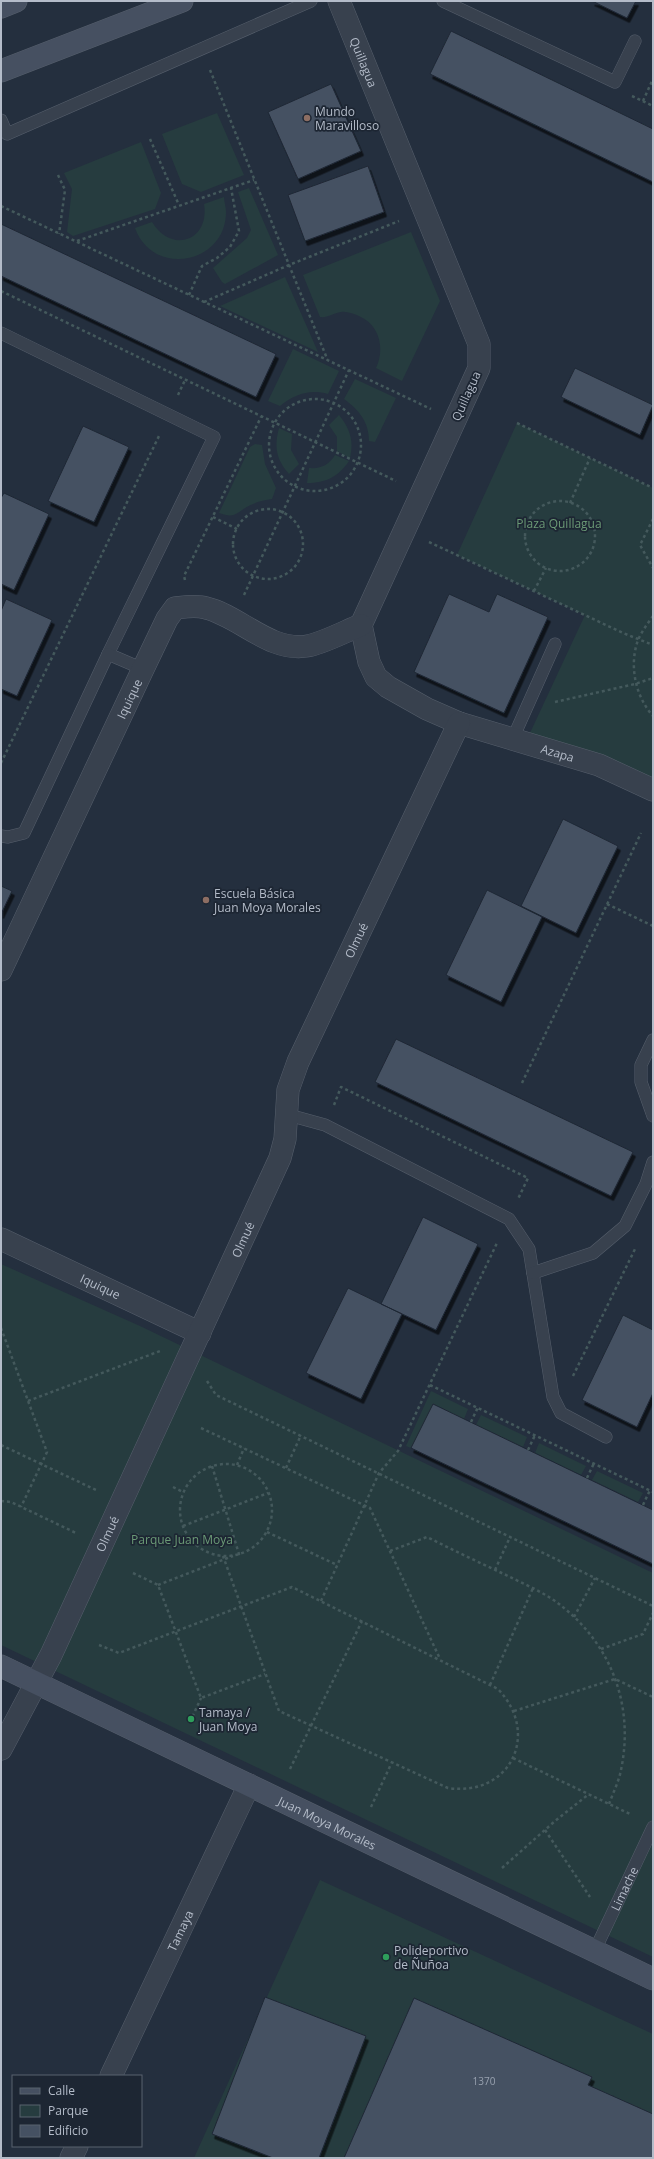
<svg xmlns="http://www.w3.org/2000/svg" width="654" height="2159" viewBox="0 0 654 2159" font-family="'Open Sans',sans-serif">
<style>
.green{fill:#263c3f}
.building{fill:#455162;stroke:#1f2835;filter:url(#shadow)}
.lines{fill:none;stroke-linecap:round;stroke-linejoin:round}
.lane-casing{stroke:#565f6c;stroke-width:13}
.street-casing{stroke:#565f6c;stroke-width:23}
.secondary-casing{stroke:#565f6c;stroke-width:23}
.path{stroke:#44595c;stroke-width:2.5;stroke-dasharray:3 3;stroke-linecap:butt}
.lane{stroke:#38414e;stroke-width:12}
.street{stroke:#38414e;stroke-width:22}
.secondary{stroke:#465061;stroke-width:22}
.education-dot{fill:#8d6e63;stroke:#1d2633;stroke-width:1.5}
.leisure-dot{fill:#2e9e5b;stroke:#1d2633;stroke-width:1.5}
.labels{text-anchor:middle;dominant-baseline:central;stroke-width:3.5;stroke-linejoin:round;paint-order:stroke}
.number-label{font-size:10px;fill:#98a1af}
.street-label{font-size:12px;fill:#b4bcc9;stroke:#1d2633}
.poi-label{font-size:12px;fill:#b4bcc9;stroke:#1d2633;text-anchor:start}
.park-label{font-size:12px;fill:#6b9a76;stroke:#1d2633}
</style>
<defs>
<filter id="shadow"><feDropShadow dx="2.5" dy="4.5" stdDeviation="0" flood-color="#0009"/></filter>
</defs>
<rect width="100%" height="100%" fill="#242f3e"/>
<path class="green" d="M 217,113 L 244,175 L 201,192 L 182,184 L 162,134 Z
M 141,142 L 161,193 L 155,209 L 73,236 L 67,232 L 72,189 L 64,173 Z
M 249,188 L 278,255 L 225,284 L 222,282 L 213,268 L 247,238 L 251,230 L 238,192 Z
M 224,197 C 224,202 226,207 226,212 C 226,264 153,278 135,228 L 152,222 C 171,254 210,241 204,204 Z
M 411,232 L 440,301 L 402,381 L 376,368 C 385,349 380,325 359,316 C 354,314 347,311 341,312 C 333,313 328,318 320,317 L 303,275 Z
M 285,277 L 318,352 L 220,306 Z
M 293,349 L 339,371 L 328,394 C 310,389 295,394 280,406 L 268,401 Z
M 355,379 L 396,398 L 375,442 L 369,441 C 369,422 359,410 344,399 Z
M 339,415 C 350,429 354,440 350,458 L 337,451 L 337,437 L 329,425 Z
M 517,423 L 653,488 L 653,784 L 530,733 L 585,615 L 457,555 Z
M 279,428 L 292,434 L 291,450 L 299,464 L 289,474 C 276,459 274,447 279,428 Z
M 255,444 L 262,445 L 265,464 L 276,488 L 272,499 C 265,500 259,501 253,504 C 237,510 238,520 219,513 L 250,447 Z
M 335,455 L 349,461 C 338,477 326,483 307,483 L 309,468 C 321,469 329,465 335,455 Z
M 1,1264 L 140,1326 L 653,1573 L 653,1957 L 1,1645 Z
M 431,1391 L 468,1409 L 464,1419 L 433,1404 L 411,1448 L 406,1446 Z
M 481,1415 L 527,1437 L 523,1447 L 476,1425 Z
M 539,1443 L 586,1466 L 581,1475 L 535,1453 Z
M 597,1471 L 643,1493 L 638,1502 L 592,1480 Z
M 320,1880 L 653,2034 L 653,2158 L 194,2158 Z"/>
<path class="building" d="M 592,1 L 636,1 L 627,18 Z
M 451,31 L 653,129 L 653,182 L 430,74 Z
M 331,84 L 361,151 L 298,179 L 268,112 Z
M 368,166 L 384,212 L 305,241 L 288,195 Z
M 1,224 L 276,354 L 256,397 L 1,276 Z
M 575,368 L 653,405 L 640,435 L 561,397 Z
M 83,426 L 129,447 L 94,522 L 48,501 Z
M 4,493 L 49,514 L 14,590 L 1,584 L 1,498 Z
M 449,594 L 489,612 L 497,594 L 548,617 L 504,713 L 414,672 Z
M 6,599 L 52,620 L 17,696 L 1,689 L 1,611 Z
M 563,819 L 618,846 L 576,933 L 521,906 Z
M 1,886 L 12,891 L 1,914 Z
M 487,890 L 542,917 L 501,1002 L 446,975 Z
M 396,1039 L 633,1152 L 611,1196 L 375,1082 Z
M 423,1217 L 478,1244 L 436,1330 L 381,1304 Z
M 348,1288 L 402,1314 L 361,1399 L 306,1373 Z
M 623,1315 L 653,1330 L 653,1393 L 637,1427 L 582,1400 Z
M 433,1404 L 653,1510 L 653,1564 L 411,1448 Z
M 265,1997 L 366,2036 L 319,2158 L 273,2158 L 212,2134 Z
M 414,1998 L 592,2077 L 588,2085 L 653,2114 L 653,2158 L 344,2158 Z"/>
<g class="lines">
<defs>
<g id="lane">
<path d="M 443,1 L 615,82 L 635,41"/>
<path d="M 1,120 L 7,134 L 311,1"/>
<path d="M 1,333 L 214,437 L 108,654"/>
<path d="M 513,738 L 555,644"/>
<path d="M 1,836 L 8,837 L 24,833 L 108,654 L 143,669"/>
<path d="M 653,1040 L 641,1065 L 641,1082 L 653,1116"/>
<path d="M 285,1114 L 325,1125 L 509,1219 L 529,1249 L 553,1397 L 561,1413 L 606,1437"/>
<path d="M 533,1273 L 593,1253 L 625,1226 L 646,1184 L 653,1162"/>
<path id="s1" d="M 595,1950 L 653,1827"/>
</g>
<g id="street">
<path id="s2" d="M 339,1 L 479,344 L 479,368 L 361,625 L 369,662 L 376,677 L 388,687 L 427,709 L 459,723 L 599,765 L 653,790"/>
<path id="s3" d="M 1,970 L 143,669 L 167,619 L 175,608 C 185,607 196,605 206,608 C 240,616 269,652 307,646 C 321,644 346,631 361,625"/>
<path id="s4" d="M 1,1239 L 200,1333"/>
<path id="s5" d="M 1,1749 L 51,1655 L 280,1158 L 285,1139 L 288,1090 L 298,1062 L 459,723"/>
<path id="s6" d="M 111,2076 L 249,1785"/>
<path d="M 71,2158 L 77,2146"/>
</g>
<g id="secondary">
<path d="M 1,7 L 16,1"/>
<path d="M 1,71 L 182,1"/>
<path id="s7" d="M 1,1666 L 653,1979"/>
</g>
</defs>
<use href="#lane" class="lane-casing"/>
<use href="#street" class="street-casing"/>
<use href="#secondary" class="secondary-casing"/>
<path class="path" d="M 210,70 L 328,361
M 632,96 L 653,106
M 643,101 L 653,79
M 150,139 L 179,205
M 58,175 L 65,190 L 59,234
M 1,206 L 431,409
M 77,241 L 254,180
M 1,291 L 396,481
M 189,295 L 202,266 L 217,258 L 230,247 L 239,231 L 231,188
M 204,302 L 289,265 L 399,221
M 178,395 L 185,380
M269 445a46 46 0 1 1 92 0a46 46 0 1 1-92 0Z
M 517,423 L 653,488
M525 536a35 35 0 1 1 70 0a35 35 0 1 1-70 0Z
M 570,503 L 590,458
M233 544a35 35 0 1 1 70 0a35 35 0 1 1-70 0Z
M 213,517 L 237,529
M 653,519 L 640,545 L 653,568
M 429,542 L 623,633 L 653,645
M 185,580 L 184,576 L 261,417
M 534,591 L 546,568
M 244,595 L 349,370
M 653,616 C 648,623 642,631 638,640 C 629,665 635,696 653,716
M 555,702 L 635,684 L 653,678
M 1,763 L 159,436
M 607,904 L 653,926
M 522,1083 L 641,833
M 334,1105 L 341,1087 L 528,1178 L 518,1199
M 1,1328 L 47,1452 L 21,1507
M 573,1376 L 636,1247
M 207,1381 L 216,1395 L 653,1606
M 430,1385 L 653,1492
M 28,1401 L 160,1351
M 471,1422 L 478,1407
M 201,1428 L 370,1508 L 440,1659
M 1,1445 L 96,1490
M 528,1450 L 535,1435
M180 1510a46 46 0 1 1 92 0a46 46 0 1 1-92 0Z
M 237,1465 L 244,1448
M 212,1466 L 239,1554 L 237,1554
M 286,1468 L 301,1435
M 587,1478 L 594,1463
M 173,1487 L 183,1492
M 1,1501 L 11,1502 L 76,1533
M 643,1505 L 650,1490
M 183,1526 L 268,1493
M 267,1532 L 337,1565
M 136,1534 L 148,1540
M 390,1551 L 427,1537 C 453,1550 480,1563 506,1575 C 526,1585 548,1594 564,1608 C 613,1648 634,1708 621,1770 C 619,1781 613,1793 609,1804
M 495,1570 L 510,1537
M 133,1573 L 158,1585 L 201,1698 L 265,1674
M 158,1585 L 233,1556
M 321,1601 L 379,1473 L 398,1451 L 497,1243
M 574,1617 L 595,1578
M 99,1645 L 119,1653 L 292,1587 L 498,1689 C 541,1734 510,1797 448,1788 L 279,1711 L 223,1556
M 601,1649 L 643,1634 L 653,1613
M 490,1685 L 533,1588
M 514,1711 L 615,1679 L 653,1697
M 190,1722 L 201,1698
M 513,1758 L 630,1814
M 290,1769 L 362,1621
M 371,1807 L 392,1762
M 545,1830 L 590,1897
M 502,1868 L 555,1821 L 589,1794"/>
<use href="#lane" class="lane"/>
<use href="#street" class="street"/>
<use href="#secondary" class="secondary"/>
</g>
<g class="education-dot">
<circle cx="307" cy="118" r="4"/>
<circle cx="206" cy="900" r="4"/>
</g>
<g class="leisure-dot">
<circle cx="191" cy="1719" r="4"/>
<circle cx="386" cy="1957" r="4"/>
</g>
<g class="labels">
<g class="number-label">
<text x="484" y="2081">1370</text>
</g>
<g class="street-label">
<text stroke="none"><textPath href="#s2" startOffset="66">Quillagua</textPath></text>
<text transform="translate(466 396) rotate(-66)">Quillagua</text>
<text stroke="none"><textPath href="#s3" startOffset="300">Iquique</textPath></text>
<text stroke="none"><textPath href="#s2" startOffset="930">Azapa</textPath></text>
<text stroke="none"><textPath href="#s5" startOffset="887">Olmué</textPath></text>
<text stroke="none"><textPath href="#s5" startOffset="564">Olmué</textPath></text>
<text stroke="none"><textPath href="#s4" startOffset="110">Iquique</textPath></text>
<text stroke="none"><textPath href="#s5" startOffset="240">Olmué</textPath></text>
<text stroke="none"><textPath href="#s7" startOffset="362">Juan Moya Morales</textPath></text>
<text stroke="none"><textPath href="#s1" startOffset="68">Limache</textPath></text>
<text stroke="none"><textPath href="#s6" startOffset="161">Tamaya</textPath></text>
</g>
<g class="poi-label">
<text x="315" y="111">Mundo<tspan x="315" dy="14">Maravilloso</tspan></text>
<text x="214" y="893">Escuela Básica<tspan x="214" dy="14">Juan Moya Morales</tspan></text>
<text x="199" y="1712">Tamaya /<tspan x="199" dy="14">Juan Moya</tspan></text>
<text x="394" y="1950">Polideportivo<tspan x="394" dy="14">de Ñuñoa</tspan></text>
</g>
<g class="park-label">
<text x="559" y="523">Plaza Quillagua</text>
<text x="182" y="1539">Parque Juan Moya</text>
</g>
</g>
<rect width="654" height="2159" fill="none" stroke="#b4bcc9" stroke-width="4"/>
<rect x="12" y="2075" width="130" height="72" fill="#1d2633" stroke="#59626f"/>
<rect x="20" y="2088" width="20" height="6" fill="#465061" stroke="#59626f"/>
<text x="48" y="2095" font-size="12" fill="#b4bcc9">Calle</text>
<rect x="20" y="2105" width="20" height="12" fill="#263c3f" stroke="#59626f"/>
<text x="48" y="2115" font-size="12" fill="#b4bcc9">Parque</text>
<rect x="20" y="2125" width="20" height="12" fill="#455162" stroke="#59626f"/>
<text x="48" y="2135" font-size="12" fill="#b4bcc9">Edificio</text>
</svg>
